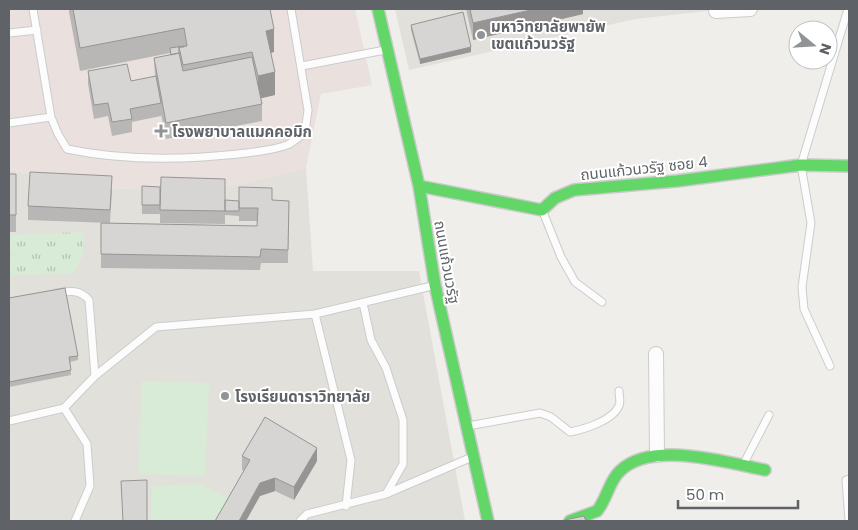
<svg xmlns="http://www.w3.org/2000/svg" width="858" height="530" viewBox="0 0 858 530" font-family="Poppins,'Noto Sans Thai',sans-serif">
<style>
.education{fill:#e2e0da}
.medical{fill:#eae0de}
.green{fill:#d8ebd6}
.park{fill:url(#park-tufts)}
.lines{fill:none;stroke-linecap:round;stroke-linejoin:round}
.lane-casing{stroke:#cbcccc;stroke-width:9}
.street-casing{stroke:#cbcccc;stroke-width:16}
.fast-casing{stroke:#cacacb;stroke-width:14}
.lane{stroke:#fdfcfc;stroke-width:7}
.street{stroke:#fdfcfc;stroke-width:14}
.fast{stroke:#63d668;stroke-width:11}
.wall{fill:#b8b7b5}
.shaded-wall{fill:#969594}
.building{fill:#d6d5d3;stroke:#969594}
.poi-dot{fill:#919496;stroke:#fff;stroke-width:2}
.labels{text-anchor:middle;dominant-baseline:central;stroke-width:4;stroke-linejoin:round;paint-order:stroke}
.poi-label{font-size:15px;font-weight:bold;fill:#5f6368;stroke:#fff;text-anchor:start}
.street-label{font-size:15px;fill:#5f6368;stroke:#fff}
</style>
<defs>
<pattern id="park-tufts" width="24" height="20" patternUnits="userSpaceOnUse" patternTransform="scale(1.25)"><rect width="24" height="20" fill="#d8ebd6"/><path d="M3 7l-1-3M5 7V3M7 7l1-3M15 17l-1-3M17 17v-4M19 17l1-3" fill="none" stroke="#b2c2b1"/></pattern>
</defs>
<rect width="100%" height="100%" fill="#efeeea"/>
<path class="education" d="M 395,9 L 725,9 L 635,19 L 409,70 Z
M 306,168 L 313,271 L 419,271 L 465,521 L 9,521 L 9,170 L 112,189 L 235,185 Z"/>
<path class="medical" d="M 9,9 L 355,9 L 372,85 L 321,94 L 306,168 L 235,185 L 112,189 L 9,170 Z"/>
<path class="green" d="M 142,381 L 209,383 L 205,476 L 138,474 Z
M 200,484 L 229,499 L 217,521 L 151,521 L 152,486 Z"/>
<path class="park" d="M 84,232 L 83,255 L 73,274 L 9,275 L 9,235 Z"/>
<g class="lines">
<defs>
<path id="lane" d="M 33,9 L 51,117 L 58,134 L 67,149 C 123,161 181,160 238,154 C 254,152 271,151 287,145 C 294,142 300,136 305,132 L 308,110 L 291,9
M 9,33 L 37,30
M 302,66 L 385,50
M 9,123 L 51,117
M 543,212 L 561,257 L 575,282 L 602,302
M 56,293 C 70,291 79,289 89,300 L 95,376
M 315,314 L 351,460 L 346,506
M 830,366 L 804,309 L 802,287 L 811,223 L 801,165 L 848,9
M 64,408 L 87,444 L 90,486 L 75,521
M 9,421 L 64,408 L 95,376 L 156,327 L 315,314 L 432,286
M 468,426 L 540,413 L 551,417 L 570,432 C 585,429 612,421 619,406 C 621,402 619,396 619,391
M 744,463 L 769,415
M 849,479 L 846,480 L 849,520
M 386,494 L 472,457
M 300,521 L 307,514 L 386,494 L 403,464 L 403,420 L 386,368 L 371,340 L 363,303"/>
<path id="street" d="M 716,11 L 750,9
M 656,354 L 657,455"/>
<path id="fast" d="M 378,9 L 419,186 L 435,285 L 488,521
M 419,186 L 542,210 L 555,198 L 574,190 L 677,181 L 801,165 L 849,166
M 570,521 L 597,511 C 607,499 609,481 620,471 C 651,440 726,462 765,470"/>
</defs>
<use href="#lane" class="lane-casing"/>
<use href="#street" class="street-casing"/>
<use href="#fast" class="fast-casing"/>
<use href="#lane" class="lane"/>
<use href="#street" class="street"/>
<use href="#fast" class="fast"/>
</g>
<path class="wall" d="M 69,9 L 270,9 L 274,52 L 271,53 L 275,95 L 261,98 L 262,104 L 262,121 L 166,139 L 161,114 L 161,116 L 132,122 L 132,132 L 112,136 L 108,116 L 94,119 L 88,84 L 88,71 L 131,81 L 155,77 L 154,58 L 170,55 L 170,53 L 80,71 L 69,12 Z
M 466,9 L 583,9 L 583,14 L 473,40 Z
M 411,25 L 471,52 L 420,64 L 411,30 Z
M 9,174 L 16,174 L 16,232 L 9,232 Z
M 142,186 L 225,206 L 272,200 L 289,201 L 288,263 L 261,263 L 260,270 L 101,268 L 101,223 L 257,226 L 257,221 L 239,221 L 239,216 L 225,215 L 225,214 L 225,224 L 160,223 L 160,214 L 142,214 Z
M 112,189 L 110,223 L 28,220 L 28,206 Z
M 9,298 L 78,356 L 78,360 L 70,362 L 71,375 L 9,387 Z
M 242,456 L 317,461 L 294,500 L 275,491 L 260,496 L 244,470 L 242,470 Z"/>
<path class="shaded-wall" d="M 535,9 L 583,9 L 583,14 L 473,40 L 473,23 Z
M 274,29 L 274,52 L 266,54 L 266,31 Z
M 471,47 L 471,52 L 420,64 L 420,59 Z
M 275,72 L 275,95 L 258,99 L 258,76 Z
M 317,448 L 317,461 L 294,500 L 294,487 Z
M 275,478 L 275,491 L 260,496 L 246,521 L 239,521 L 260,483 Z"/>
<path class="building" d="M 73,9 L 270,9 L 274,29 L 266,31 L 275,72 L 258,76 L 252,52 L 183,65 L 179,47 L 187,46 L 184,28 L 80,48 Z
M 470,9 L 535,9 L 473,23 Z
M 463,12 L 471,47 L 420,59 L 411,25 Z
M 184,46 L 184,47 L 179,47 L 179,53 L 171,55 L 170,48 Z
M 179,53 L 183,71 L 252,57 L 262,104 L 166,123 L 154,58 Z
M 127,64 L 131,81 L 156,76 L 161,103 L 130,109 L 132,119 L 112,122 L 108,103 L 94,105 L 88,71 Z
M 30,172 L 112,176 L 110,210 L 28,206 Z
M 9,174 L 16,174 L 16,215 L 9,215 Z
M 161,177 L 225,179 L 225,211 L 160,210 Z
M 142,186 L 160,187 L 160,205 L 142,205 Z
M 239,187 L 272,188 L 272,200 L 289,201 L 288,250 L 261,249 L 260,257 L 101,254 L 101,223 L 257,226 L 258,208 L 239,208 Z
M 225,200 L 239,201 L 239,211 L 225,211 Z
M 65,288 L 78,356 L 69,357 L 71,370 L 9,382 L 9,298 Z
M 265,417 L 317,448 L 294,487 L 275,478 L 260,483 L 239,521 L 215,521 L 250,460 L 242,456 Z
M 147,480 L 147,521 L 123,521 L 121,481 Z
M 584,516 L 586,521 L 560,521 Z"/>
<g class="poi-dot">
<circle cx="481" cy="35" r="5"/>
<path d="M158.5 123.5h5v5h5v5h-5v5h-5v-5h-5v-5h5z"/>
<circle cx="225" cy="396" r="5"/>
</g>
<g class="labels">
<g class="poi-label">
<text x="491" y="26">มหาวิทยาลัยพายัพ<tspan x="491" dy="17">เขตแก้วนวรัฐ</tspan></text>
<text x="172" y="131">โรงพยาบาลแมคคอมิก</text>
<text x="235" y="396">โรงเรียนดาราวิทยาลัย</text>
</g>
<g class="street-label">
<text transform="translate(644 168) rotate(-6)">ถนนแก้วนวรัฐ ซอย 4</text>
<text transform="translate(447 262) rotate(80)">ถนนแก้วนวรัฐ</text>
</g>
</g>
<rect width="858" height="530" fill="none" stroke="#5f6368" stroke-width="20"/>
<g transform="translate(813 45) rotate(108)"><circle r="24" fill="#ffffff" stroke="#bfc1c3"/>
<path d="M0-4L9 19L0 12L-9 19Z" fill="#919496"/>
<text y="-8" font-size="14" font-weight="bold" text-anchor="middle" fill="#5f6368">N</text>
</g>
<path d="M678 500v8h120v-8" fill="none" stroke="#5f6368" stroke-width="2.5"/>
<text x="686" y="500" font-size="15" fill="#5f6368" stroke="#ffffff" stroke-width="4" paint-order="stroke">50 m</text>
</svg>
